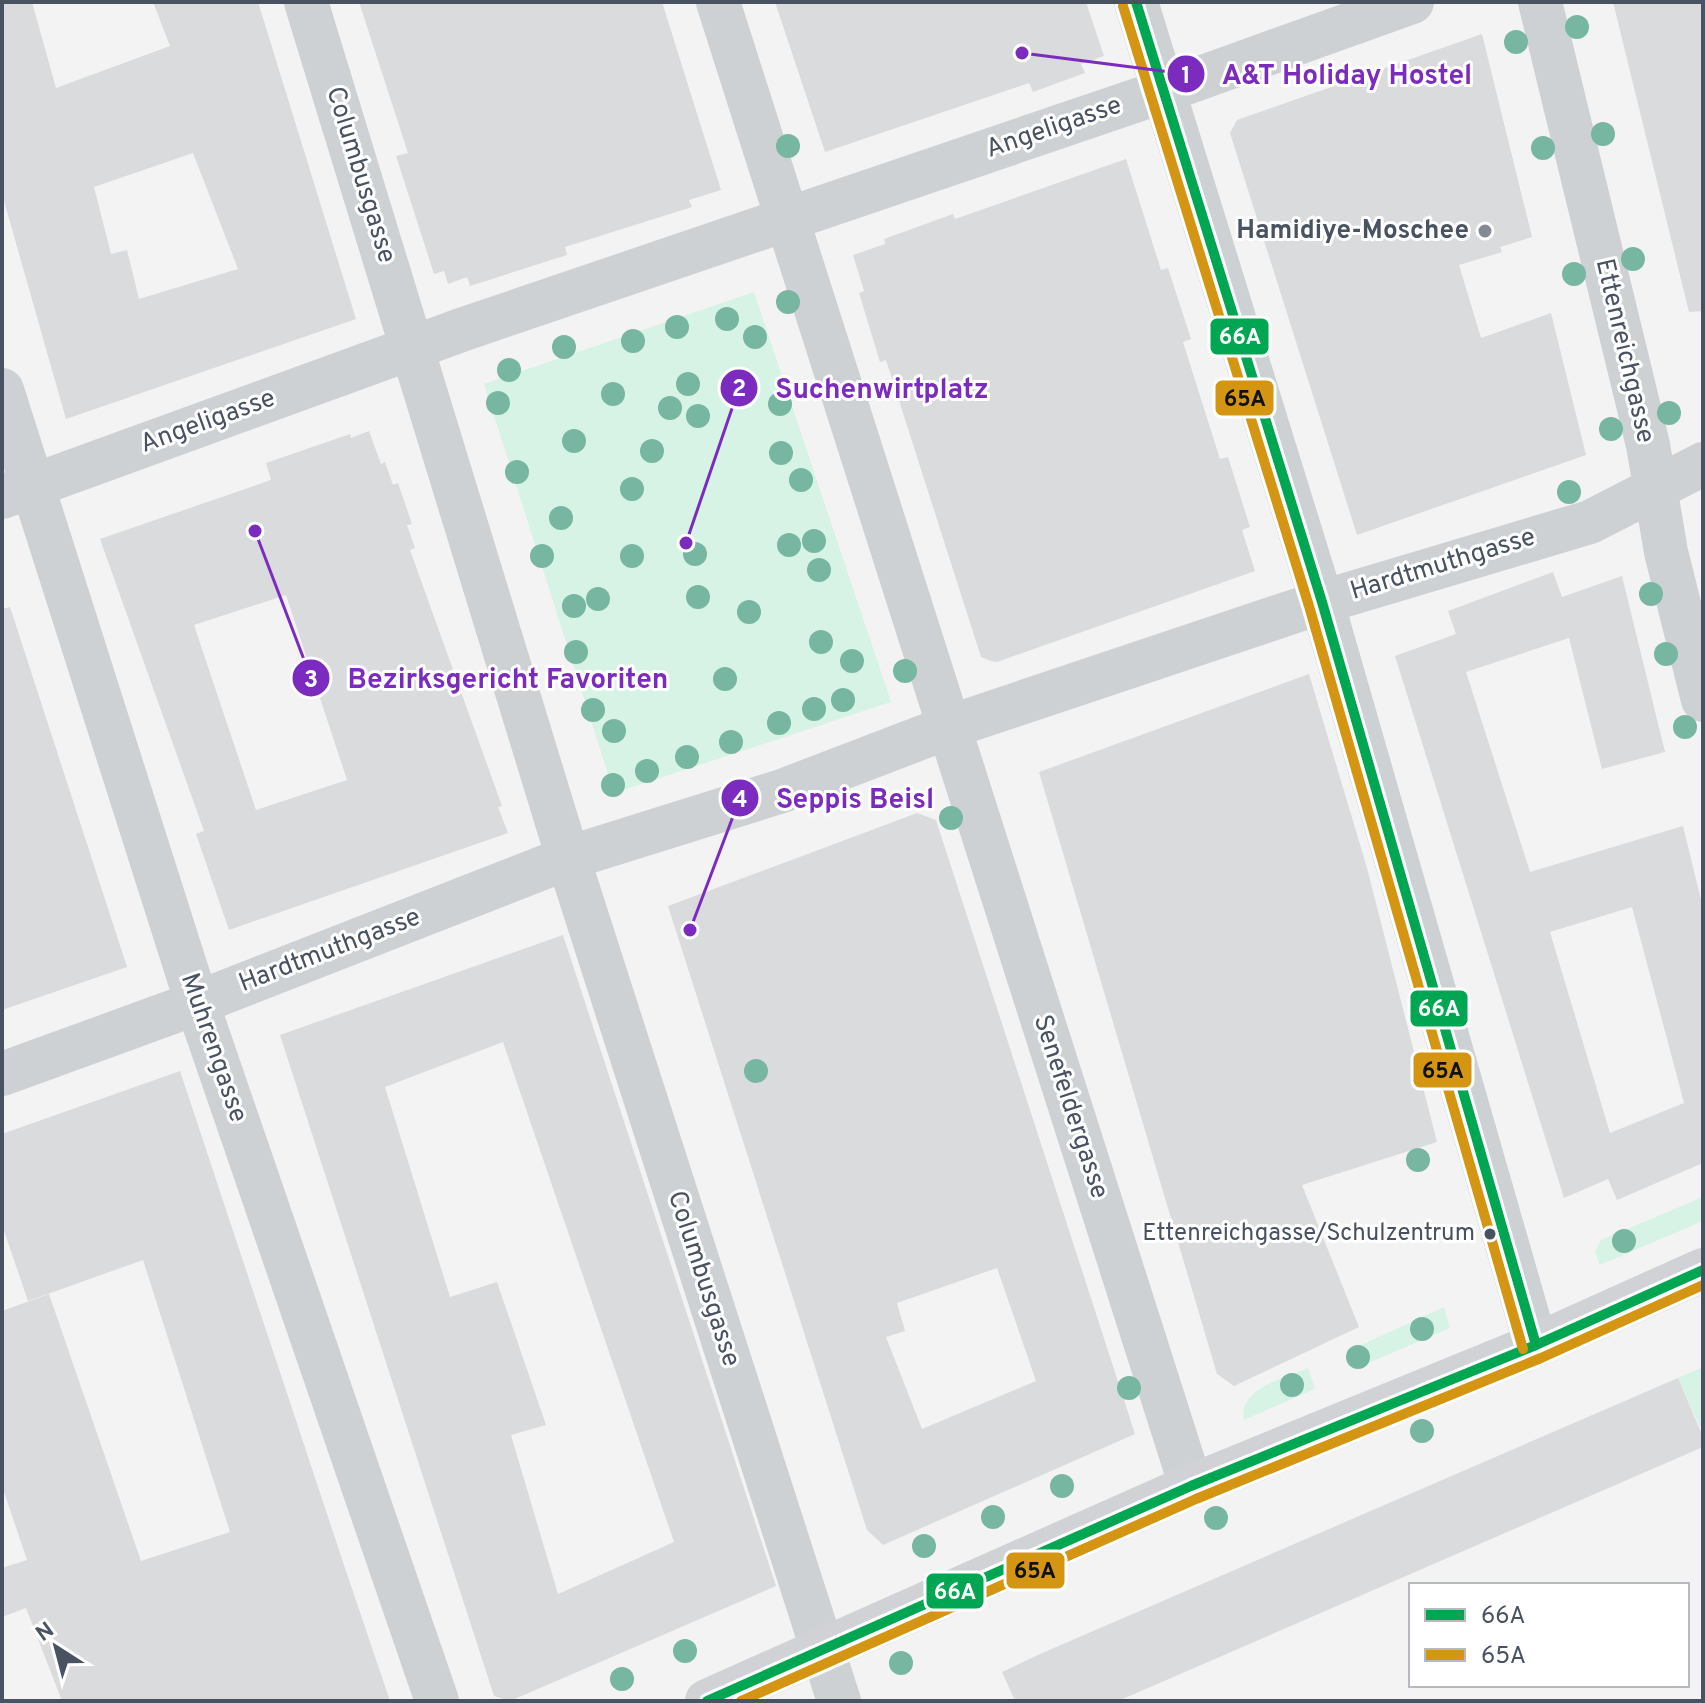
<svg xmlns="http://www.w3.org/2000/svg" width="1705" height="1703" viewBox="0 0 1705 1703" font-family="Overpass,sans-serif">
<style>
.green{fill:#d7f3e6}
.building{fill:#dadbdd;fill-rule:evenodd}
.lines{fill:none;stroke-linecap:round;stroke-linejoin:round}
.street{stroke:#ced1d4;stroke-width:44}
.secondary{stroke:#d0d2d5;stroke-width:44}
.bus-1-casing{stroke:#fff;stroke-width:16}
.bus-2-casing{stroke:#fff;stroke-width:16}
.bus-1{stroke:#00a651;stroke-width:10}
.bus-2{stroke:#d49513;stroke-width:10}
.tree{fill:#77b6a0}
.poi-dot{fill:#848a94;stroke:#fff;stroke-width:3}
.bus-dot{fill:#485261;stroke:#fff;stroke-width:3}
.labels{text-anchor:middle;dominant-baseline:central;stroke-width:6;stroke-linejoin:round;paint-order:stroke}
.bus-label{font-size:24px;fill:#485261;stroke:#fff;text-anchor:end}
.street-label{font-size:26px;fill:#485261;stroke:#fff}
.poi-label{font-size:26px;font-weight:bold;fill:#485261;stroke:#fff;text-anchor:end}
.leader{fill:none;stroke:#7b2cbf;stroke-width:3}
.callout-dot{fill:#7b2cbf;stroke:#fff;stroke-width:3}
.mark-label{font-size:24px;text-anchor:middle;font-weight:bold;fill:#fff}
.callout-label{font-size:28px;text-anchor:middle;font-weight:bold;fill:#7b2cbf;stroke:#fff;stroke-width:6;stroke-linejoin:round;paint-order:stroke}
.line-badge{stroke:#fff;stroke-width:3}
.badge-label{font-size:22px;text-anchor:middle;font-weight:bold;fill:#fff}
.pale-badge-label{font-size:22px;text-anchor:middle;font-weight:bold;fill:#111}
</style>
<rect width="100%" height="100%" fill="#f3f3f3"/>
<path class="green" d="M 754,292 L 891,702 L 614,793 L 484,384 Z
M 1703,1197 L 1703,1221 L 1600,1265 L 1595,1252 L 1601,1240 Z
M 1444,1307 L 1450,1328 L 1357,1368 L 1348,1351 Z
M 1703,1367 L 1703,1426 L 1700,1427 L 1678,1378 Z
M 1308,1368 L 1315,1389 L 1244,1420 C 1238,1388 1285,1378 1308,1368 Z"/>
<path class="building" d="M 2,2 L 32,2 L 56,88 L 170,46 L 153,2 L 258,2 L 356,319 L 66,419 L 2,194 ZM 193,153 L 238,269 L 139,299 L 127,250 L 111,254 L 94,187 Z
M 359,2 L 662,2 L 721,190 L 689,200 L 692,207 L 565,247 L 567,255 L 470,286 L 467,277 L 448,284 L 444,271 L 434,274 L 396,156 L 408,153 Z
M 775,2 L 1086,2 L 1104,56 L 1081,64 L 1085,73 L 1033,92 L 1029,83 L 825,152 Z
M 1613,2 L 1703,2 L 1703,311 L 1689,312 Z
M 1482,34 L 1532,237 L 1500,247 L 1502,252 L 1459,265 L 1481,338 L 1551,313 L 1586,455 L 1357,535 L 1230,133 L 1237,120 Z
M 1126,159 L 1161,270 L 1168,268 L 1191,339 L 1183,342 L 1220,459 L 1228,457 L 1250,527 L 1242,530 L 1255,571 L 997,662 L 991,661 L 981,657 L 886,360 L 880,362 L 859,293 L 864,291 L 853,255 L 885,244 L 884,239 L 953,214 L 955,219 Z
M 369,431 L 381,464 L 385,462 L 393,485 L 398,483 L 412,524 L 407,525 L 415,548 L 410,550 L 502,806 L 498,807 L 508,833 L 229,930 L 196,834 L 204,831 L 100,539 L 271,480 L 266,463 L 350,434 L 351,438 ZM 286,595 L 347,780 L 256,810 L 194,625 Z
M 1553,572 L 1562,597 L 1622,576 L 1665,752 L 1602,769 L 1569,638 L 1466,672 L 1530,872 L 1683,826 L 1703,908 L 1703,1163 L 1617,1200 L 1608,1179 L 1564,1198 L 1395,656 L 1456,634 L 1448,611 ZM 1632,907 L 1684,1103 L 1610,1133 L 1550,932 Z
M 10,607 L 127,967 L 2,1010 L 2,609 Z
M 1309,674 L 1367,868 L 1437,1142 L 1302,1185 L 1359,1327 L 1234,1386 L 1217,1374 L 1039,772 Z
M 917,813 L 936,820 L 1135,1434 L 883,1545 L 867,1530 L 668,906 ZM 997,1268 L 1036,1381 L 922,1429 L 886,1337 L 905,1331 L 897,1303 Z
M 563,935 L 776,1586 L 510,1701 L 494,1696 L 280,1035 ZM 503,1042 L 674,1542 L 558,1594 L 511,1435 L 546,1425 L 497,1282 L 450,1297 L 385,1087 Z
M 180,1071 L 345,1568 L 390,1701 L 62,1701 L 26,1608 L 2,1617 L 2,1568 L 27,1560 L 2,1486 L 2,1311 L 49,1294 L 141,1561 L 230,1532 L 143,1260 L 28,1301 L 2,1225 L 2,1134 Z
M 1678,1378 L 1703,1437 L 1703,1447 L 1118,1701 L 1015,1701 L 1002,1672 L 1040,1654 Z"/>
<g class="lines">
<path class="street" d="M 306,2 L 568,858 L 839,1701
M 718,2 L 1191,1486
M 1136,2 L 1322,602 L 1536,1345
M 1540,2 L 1648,445 L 1666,552 L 1703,700
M 2,390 L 197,1003 L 437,1701
M 2,497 L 464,329 L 1164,91 L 1412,2
M 2,1074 L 197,1003 L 568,858 L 782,791 L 949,727 L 1322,602 L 1590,522 L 1703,464"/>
<path class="secondary" d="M 707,1701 L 1191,1486 L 1536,1345 L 1703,1270"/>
<defs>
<path id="bus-1" d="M 1136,2 L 1322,602 L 1536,1345
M 707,1701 L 1191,1486 L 1536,1345 L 1703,1270"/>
<path id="bus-2" d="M 1123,6 L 1309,606 L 1523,1349
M 741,1701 L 1196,1499 L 1541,1358 L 1703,1285"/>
</defs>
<use href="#bus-1" class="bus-1-casing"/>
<use href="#bus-2" class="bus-2-casing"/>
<use href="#bus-1" class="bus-1"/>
<use href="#bus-2" class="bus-2"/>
</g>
<g class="tree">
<circle cx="1577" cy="27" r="12"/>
<circle cx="1516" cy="42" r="12"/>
<circle cx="1603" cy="134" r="12"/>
<circle cx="788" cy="146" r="12"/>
<circle cx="1543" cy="148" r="12"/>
<circle cx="1633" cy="259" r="12"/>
<circle cx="1574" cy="274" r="12"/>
<circle cx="788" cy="302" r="12"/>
<circle cx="727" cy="319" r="12"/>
<circle cx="677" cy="327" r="12"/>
<circle cx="755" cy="337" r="12"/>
<circle cx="633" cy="341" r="12"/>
<circle cx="564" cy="347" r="12"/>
<circle cx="509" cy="370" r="12"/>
<circle cx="688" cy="384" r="12"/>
<circle cx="613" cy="394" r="12"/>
<circle cx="498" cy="403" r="12"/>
<circle cx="780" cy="404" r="12"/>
<circle cx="670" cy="408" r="12"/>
<circle cx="1669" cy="413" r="12"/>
<circle cx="698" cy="416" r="12"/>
<circle cx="1611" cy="429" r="12"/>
<circle cx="574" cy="441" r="12"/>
<circle cx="652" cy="451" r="12"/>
<circle cx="781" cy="453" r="12"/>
<circle cx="517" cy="472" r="12"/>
<circle cx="801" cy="480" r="12"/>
<circle cx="632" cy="489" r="12"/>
<circle cx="1569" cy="492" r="12"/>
<circle cx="561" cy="518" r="12"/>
<circle cx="814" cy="541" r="12"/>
<circle cx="789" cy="545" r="12"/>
<circle cx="695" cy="554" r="12"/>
<circle cx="542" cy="556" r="12"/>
<circle cx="632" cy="556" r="12"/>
<circle cx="819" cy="570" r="12"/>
<circle cx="1651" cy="594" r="12"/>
<circle cx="698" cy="597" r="12"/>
<circle cx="598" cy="599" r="12"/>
<circle cx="574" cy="606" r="12"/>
<circle cx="749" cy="612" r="12"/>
<circle cx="821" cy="642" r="12"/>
<circle cx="576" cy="652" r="12"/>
<circle cx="1666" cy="654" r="12"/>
<circle cx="852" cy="661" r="12"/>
<circle cx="905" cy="671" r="12"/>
<circle cx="725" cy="679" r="12"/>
<circle cx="843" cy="700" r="12"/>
<circle cx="814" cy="709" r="12"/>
<circle cx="593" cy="710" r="12"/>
<circle cx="779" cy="723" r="12"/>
<circle cx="1685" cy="727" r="12"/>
<circle cx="614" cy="731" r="12"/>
<circle cx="731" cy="742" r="12"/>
<circle cx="687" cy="757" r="12"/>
<circle cx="647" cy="771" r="12"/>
<circle cx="613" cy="785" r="12"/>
<circle cx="951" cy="818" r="12"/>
<circle cx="756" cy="1071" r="12"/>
<circle cx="1418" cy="1160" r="12"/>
<circle cx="1624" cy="1241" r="12"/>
<circle cx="1422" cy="1329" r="12"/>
<circle cx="1358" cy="1357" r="12"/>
<circle cx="1292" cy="1385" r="12"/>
<circle cx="1129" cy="1388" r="12"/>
<circle cx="1422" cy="1431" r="12"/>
<circle cx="1062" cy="1486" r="12"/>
<circle cx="993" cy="1517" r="12"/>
<circle cx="1216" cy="1518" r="12"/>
<circle cx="924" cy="1546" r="12"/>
<circle cx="685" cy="1651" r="12"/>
<circle cx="901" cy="1663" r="12"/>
<circle cx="622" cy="1679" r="12"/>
</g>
<circle class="poi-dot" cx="1485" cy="231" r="8"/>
<circle class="bus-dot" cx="1490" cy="1234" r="7"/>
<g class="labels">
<g class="bus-label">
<text x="1475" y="1234">Ettenreichgasse/Schulzentrum</text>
</g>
<g class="street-label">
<text transform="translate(1054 128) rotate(-19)">Angeligasse</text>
<text transform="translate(360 175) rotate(73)">Columbusgasse</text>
<text transform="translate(1624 351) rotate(77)">Ettenreichgasse</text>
<text transform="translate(208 422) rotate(-20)">Angeligasse</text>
<text transform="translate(1443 565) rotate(-17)">Hardtmuthgasse</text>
<text transform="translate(330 951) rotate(-21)">Hardtmuthgasse</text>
<text transform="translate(213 1048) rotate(71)">Muhrengasse</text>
<text transform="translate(1070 1107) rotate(72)">Senefeldergasse</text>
<text transform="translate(703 1279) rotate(72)">Columbusgasse</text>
</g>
<g class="poi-label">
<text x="1469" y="231">Hamidiye-Moschee</text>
</g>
</g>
<path class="leader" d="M1022 53L1186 74M686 543L739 388M255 531L311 678M690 930L740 798"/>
<g class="callout-dot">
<circle cx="1022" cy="53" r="8"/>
<circle cx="686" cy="543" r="8"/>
<circle cx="255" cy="531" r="8"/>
<circle cx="690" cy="930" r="8"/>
<circle cx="1186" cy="74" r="20"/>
<circle cx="739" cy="388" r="20"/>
<circle cx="311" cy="678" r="20"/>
<circle cx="740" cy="798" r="20"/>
</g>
<g class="mark-label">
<text x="1186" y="83">1</text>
<text x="739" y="396">2</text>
<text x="311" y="687">3</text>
<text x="740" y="807">4</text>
</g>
<g class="callout-label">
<text x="1347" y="84">A&amp;T Holiday Hostel</text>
<text x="882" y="398">Suchenwirtplatz</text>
<text x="508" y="688">Bezirksgericht Favoriten</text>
<text x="855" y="808">Seppis Beisl</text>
</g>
<g class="line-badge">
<rect x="1209" y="317" width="61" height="39" rx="8" fill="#00a651"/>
<rect x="1214" y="379" width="61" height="38" rx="8" fill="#d49513"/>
<rect x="1409" y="989" width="60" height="39" rx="8" fill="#00a651"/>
<rect x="1412" y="1051" width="61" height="38" rx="8" fill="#d49513"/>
<rect x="1005" y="1551" width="61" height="39" rx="8" fill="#d49513"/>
<rect x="925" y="1572" width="60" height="38" rx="8" fill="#00a651"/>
</g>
<g class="badge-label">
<text x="1240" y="344">66A</text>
<text x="1439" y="1016">66A</text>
<text x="955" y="1599">66A</text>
</g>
<g class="pale-badge-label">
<text x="1245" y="406">65A</text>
<text x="1443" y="1078">65A</text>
<text x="1035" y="1578">65A</text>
</g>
<rect width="1705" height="1703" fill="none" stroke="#485261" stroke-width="8"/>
<rect x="1409" y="1583" width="280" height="104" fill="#ffffff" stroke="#b6bac0" stroke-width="2"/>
<rect x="1425" y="1609" width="40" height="12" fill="#00a651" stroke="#b6bac0" stroke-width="2"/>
<text x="1481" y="1623" font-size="24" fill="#485261">66A</text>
<rect x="1425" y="1649" width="40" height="12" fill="#d49513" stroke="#b6bac0" stroke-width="2"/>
<text x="1481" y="1663" font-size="24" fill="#485261">65A</text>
<g transform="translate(56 1647) rotate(324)" stroke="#ffffff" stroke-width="6" paint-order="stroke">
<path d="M0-6L14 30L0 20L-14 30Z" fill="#485261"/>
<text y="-12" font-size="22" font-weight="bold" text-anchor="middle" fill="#485261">N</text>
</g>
</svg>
